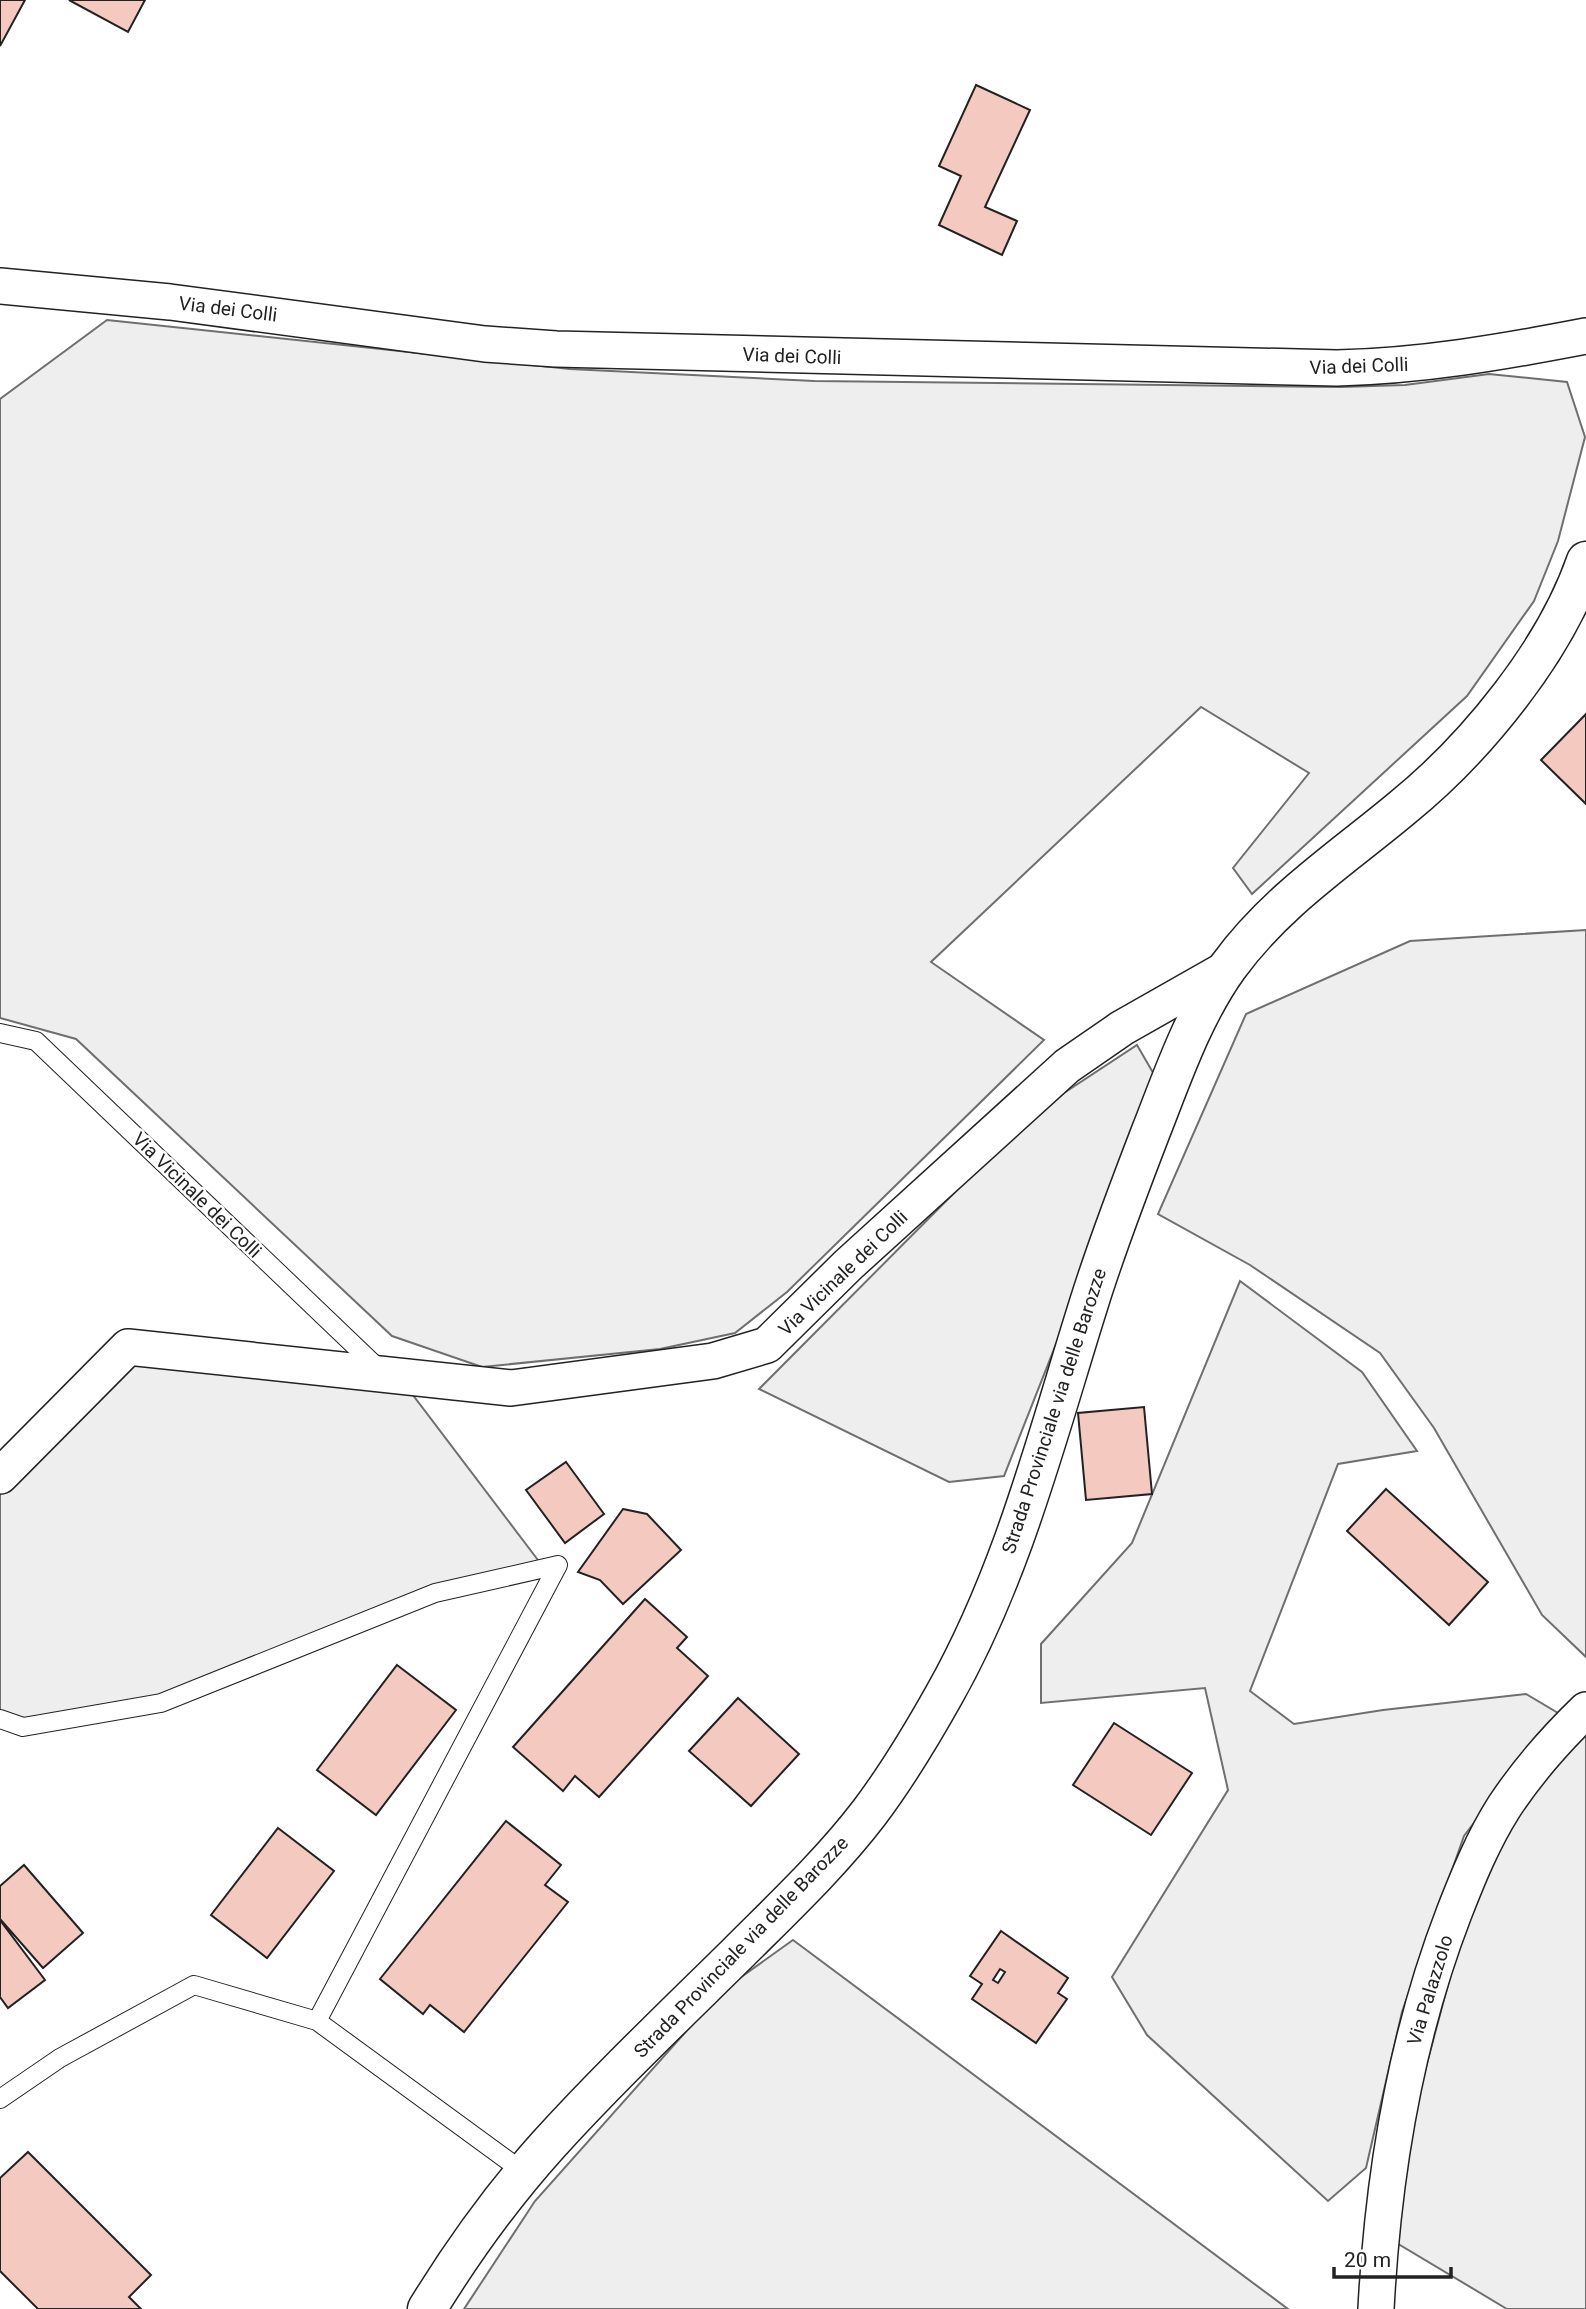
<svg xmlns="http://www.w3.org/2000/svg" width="1586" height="2309" viewBox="0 0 1586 2309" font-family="Roboto,sans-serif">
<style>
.green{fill:#eee;stroke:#6f6f6f;stroke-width:2}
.building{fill:#f3c9c0;stroke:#222;stroke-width:2;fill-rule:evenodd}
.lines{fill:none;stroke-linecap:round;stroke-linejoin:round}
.lane-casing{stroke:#222;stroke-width:20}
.street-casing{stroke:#222;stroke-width:38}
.secondary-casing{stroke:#222;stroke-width:41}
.lane{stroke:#fff;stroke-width:18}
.street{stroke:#fff;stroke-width:35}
.secondary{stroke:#fff;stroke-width:38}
.labels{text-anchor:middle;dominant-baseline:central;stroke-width:5;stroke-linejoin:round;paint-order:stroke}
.street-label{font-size:19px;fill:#222;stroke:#fff}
</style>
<rect width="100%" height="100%" fill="#fff"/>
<path class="green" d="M 107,320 L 570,369 L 814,381 L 1340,387 L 1405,385 L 1489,374 L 1567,382 L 1585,437 L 1558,541 L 1534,601 L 1467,696 L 1252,894 L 1233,868 L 1309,773 L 1201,707 L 931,962 L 1044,1040 L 787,1292 L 735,1333 L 660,1349 L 482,1367 L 392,1336 L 76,1039 L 0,1018 L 0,399 Z
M 1586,930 L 1586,1657 L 1542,1615 L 1434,1428 L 1380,1353 L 1250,1265 L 1158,1214 L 1246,1014 L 1410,941 Z
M 1137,1045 L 1159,1083 L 1004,1476 L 949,1482 L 759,1389 L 976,1171 L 1064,1093 Z
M 1240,1281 L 1362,1372 L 1417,1451 L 1338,1464 L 1250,1691 L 1294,1724 L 1383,1710 L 1526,1694 L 1558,1713 L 1464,1836 L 1402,2012 L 1366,2168 L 1328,2201 L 1147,2035 L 1112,1977 L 1228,1790 L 1205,1688 L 1041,1703 L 1041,1644 L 1132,1543 Z
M 131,1356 L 406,1386 L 544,1568 L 435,1593 L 161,1703 L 23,1727 L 0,1712 L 0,1491 Z
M 1586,1732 L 1586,2309 L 1507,2309 L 1395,2242 L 1419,2093 L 1464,1925 L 1519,1801 Z
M 793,1940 L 1288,2309 L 464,2309 L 535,2201 L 723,1990 Z"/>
<path class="building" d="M 0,0 L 25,0 L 0,46 Z
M 69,0 L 145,0 L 128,32 Z
M 976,85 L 1030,110 L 985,207 L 1017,221 L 1002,255 L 939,225 L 961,176 L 939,166 Z
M 1586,714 L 1586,804 L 1541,760 Z
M 1144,1407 L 1152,1494 L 1086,1500 L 1078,1413 Z
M 566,1462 L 604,1514 L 565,1543 L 526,1490 Z
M 1386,1489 L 1488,1582 L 1449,1625 L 1347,1531 Z
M 623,1509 L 647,1514 L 681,1550 L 623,1604 L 600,1580 L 578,1572 Z
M 645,1599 L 687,1637 L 677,1648 L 708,1676 L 599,1797 L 575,1776 L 563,1791 L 513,1747 Z
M 397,1665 L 456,1710 L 376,1815 L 317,1770 Z
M 738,1698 L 799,1754 L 751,1806 L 689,1751 Z
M 1114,1723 L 1192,1773 L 1151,1835 L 1073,1785 Z
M 506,1821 L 561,1865 L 545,1885 L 568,1902 L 464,2032 L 430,2005 L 423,2014 L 380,1979 Z
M 278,1828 L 334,1871 L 267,1958 L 211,1915 Z
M 24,1865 L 83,1933 L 43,1968 L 0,1919 L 0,1886 Z
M 0,1920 L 45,1980 L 8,2008 L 0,1997 Z
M 1001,1931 L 1068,1978 L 1058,1993 L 1067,1999 L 1036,2043 L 972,1999 L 982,1984 L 970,1976 ZM 1000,1969 L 1005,1972 L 998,1983 L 993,1980 Z
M 28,2152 L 151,2275 L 129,2297 L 141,2309 L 38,2309 L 0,2271 L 0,2178 Z"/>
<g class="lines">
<defs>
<path id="lane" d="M 0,1033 L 36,1041 L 380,1370
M 0,1719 L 23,1727 L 161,1703 L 435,1593 L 558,1565 L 317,2021
M 0,2099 L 60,2058 L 194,1985 L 317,2021 L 525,2173"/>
<path id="street" d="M 0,286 L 170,302 L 485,344 L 556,349 L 1337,368 C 1422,366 1503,352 1586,336
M 0,1476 L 128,1347 L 511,1388 L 713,1361 L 767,1345 L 848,1265 L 1067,1066 L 1122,1028 L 1226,969
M 1376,2309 C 1383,2174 1405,2040 1454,1913 C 1468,1877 1483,1840 1504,1807 C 1527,1772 1556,1739 1586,1710"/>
<path id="secondary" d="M 427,2309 C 462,2252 503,2195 548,2145 C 608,2079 673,2017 737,1954 C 782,1909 830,1864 869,1813 C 897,1776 921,1736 944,1695 C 1013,1573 1047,1436 1089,1303 C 1107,1245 1129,1188 1151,1131 C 1173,1075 1193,1016 1228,967 C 1276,901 1341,859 1402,808 C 1476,748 1555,651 1586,561"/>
</defs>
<use href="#lane" class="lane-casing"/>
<use href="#street" class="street-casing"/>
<use href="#secondary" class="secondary-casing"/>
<use href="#lane" class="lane"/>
<use href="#street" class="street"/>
<use href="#secondary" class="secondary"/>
</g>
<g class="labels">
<g class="street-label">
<text transform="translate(228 309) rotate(7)">Via dei Colli</text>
<text transform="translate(792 356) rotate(2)">Via dei Colli</text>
<text transform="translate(1359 366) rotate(-2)">Via dei Colli</text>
<text transform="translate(197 1195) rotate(44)">Via Vicinale dei Colli</text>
<text transform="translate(843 1273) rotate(-44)">Via Vicinale dei Colli</text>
<text transform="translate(1054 1411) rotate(-72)">Strada Provinciale via delle Barozze</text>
<text transform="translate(741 1947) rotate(-46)">Strada Provinciale via delle Barozze</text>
<text transform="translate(1430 1990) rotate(-73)">Via Palazzolo</text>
</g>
</g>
<path d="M1334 2267v10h117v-10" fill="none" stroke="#222222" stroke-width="3.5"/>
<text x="1344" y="2267" font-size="21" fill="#222222" stroke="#ffffff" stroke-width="5" paint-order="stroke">20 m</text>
</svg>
